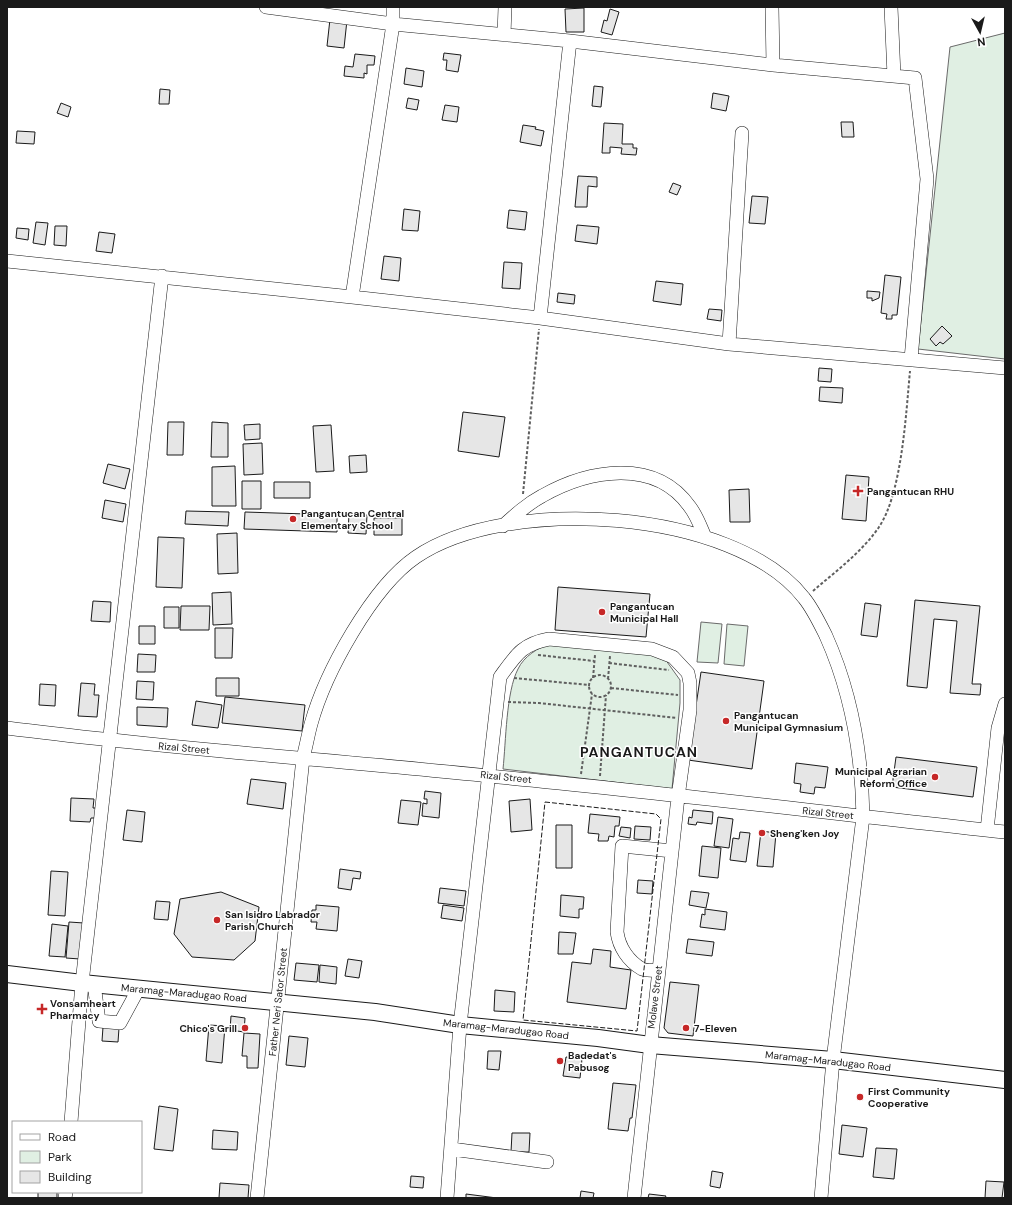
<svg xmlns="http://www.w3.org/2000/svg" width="1012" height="1205" viewBox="0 0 1012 1205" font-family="'DM Sans',sans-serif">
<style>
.green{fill:#e0efe3;stroke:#6a6a6a}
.building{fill:#e6e6e6;stroke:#1a1a1a}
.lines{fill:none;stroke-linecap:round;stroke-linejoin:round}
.minor-casing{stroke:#1a1a1a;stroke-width:14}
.major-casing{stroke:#1a1a1a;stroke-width:18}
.path{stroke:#5f5f5f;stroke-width:2;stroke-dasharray:3 2;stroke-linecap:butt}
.minor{stroke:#fff;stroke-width:13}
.major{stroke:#fff;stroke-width:16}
.fence{stroke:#1a1a1a;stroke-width:1;stroke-dasharray:5 2;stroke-linecap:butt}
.poi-dot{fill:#c62828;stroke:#fff;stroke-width:1.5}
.labels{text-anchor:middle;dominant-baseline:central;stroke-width:3;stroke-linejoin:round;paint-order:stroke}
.poi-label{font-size:10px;font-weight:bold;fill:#1a1a1a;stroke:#fff;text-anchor:start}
.street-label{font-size:10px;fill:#1a1a1a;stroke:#fff}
.district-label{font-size:14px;font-weight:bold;letter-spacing:1px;fill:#1a1a1a;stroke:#fff}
</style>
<rect width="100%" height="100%" fill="#fff"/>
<path class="green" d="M 1005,33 L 1005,359 L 918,349 L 950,47 Z
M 701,622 L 722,624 L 718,663 L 697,662 Z
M 727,624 L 748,626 L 744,666 L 724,664 Z
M 551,643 L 642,649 L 665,659 L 680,680 L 680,703 L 672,789 L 503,769 C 506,742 506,692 518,669 C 524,656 538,648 551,643 Z"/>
<path class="building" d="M 584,8 L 584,32 L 566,32 L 565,9 Z
M 610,9 L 619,12 L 612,35 L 601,32 L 604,20 L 607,21 Z
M 330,19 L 347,20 L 344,48 L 327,46 Z
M 444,53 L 461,55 L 458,72 L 446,70 L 447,60 L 443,60 Z
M 355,54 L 375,56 L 374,65 L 367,65 L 367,74 L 364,73 L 364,78 L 344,76 L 345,66 L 353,67 Z
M 406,68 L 424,71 L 422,87 L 404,84 Z
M 594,86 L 603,87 L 601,107 L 592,106 Z
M 160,89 L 170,90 L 169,104 L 159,104 Z
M 713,93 L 729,96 L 726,111 L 711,108 Z
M 408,98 L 419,100 L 417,110 L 406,108 Z
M 61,103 L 71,107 L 68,117 L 57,113 Z
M 445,105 L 459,107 L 457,122 L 442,120 Z
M 841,122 L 853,122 L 854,137 L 842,137 Z
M 604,123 L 623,124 L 622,144 L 633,144 L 633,148 L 637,148 L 636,155 L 621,154 L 622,148 L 610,147 L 610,153 L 602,153 Z
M 523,125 L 536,127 L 535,129 L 544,131 L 541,146 L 520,142 Z
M 17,131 L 35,132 L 34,144 L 16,143 Z
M 578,176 L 597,177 L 597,187 L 588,186 L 587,207 L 575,207 Z
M 673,183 L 681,186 L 677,195 L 669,192 Z
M 752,196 L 768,197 L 765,224 L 749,223 Z
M 404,209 L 420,211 L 418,231 L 402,230 Z
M 509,210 L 527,212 L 525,230 L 507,228 Z
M 36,222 L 48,223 L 45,245 L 33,243 Z
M 577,225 L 599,227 L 597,244 L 575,241 Z
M 55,226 L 67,226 L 66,246 L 54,245 Z
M 17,228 L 29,229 L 28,240 L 16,238 Z
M 99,232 L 115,234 L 112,253 L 96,251 Z
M 384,256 L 401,258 L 399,281 L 381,279 Z
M 504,262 L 522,263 L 520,289 L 502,288 Z
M 885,275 L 901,277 L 897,315 L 892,315 L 892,319 L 886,319 L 887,314 L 881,313 Z
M 656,281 L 683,284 L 681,305 L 653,301 Z
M 867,291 L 880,292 L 879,298 L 872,301 L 872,298 L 867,298 Z
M 558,293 L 575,295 L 574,304 L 557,302 Z
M 709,309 L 722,310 L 721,321 L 707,319 Z
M 942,326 L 952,336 L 943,344 L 940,342 L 936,346 L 930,339 Z
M 819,368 L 832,369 L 831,382 L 818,381 Z
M 820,387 L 843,388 L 842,403 L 819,401 Z
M 463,412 L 505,417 L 499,457 L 458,451 Z
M 168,422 L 184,422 L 183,455 L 167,455 Z
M 212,422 L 228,423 L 228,457 L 211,457 Z
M 260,424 L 260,439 L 245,440 L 244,425 Z
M 331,425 L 334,471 L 316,472 L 313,426 Z
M 262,443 L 263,474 L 244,475 L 243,444 Z
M 366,455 L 367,472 L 350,473 L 349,456 Z
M 108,464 L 130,469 L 125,489 L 103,483 Z
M 235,466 L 236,506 L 212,506 L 212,467 Z
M 846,475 L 869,477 L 866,521 L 842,519 Z
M 242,481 L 261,481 L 261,509 L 242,509 Z
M 274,482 L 310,482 L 310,498 L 274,498 Z
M 749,489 L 750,522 L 730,522 L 729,490 Z
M 105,500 L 126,504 L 123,522 L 102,518 Z
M 186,511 L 229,512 L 228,526 L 185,524 Z
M 245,512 L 337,515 L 337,532 L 244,529 Z
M 349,514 L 367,515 L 366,534 L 348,533 Z
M 374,518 L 402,518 L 402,535 L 374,535 Z
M 237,533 L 238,573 L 218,574 L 217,534 Z
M 158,537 L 184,538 L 182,588 L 156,587 Z
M 558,587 L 650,594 L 646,637 L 555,630 Z
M 231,592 L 232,624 L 213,625 L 212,593 Z
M 915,600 L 980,606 L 972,684 L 981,684 L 980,695 L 950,693 L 957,621 L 934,619 L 927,688 L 907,686 Z
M 93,601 L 111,602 L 110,622 L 91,621 Z
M 865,603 L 881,605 L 877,637 L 861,635 Z
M 181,606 L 210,606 L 209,630 L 180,630 Z
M 164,607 L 179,607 L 179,628 L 164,628 Z
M 139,626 L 155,626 L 155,644 L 139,644 Z
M 215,628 L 233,628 L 232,658 L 215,658 Z
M 138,654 L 156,655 L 155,672 L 137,672 Z
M 701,672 L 764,681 L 752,769 L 688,760 Z
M 216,678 L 239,678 L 239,696 L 216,696 Z
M 137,681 L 154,682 L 153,700 L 136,699 Z
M 81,683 L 95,684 L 94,695 L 99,695 L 97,717 L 78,716 Z
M 40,684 L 56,685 L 55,706 L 39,705 Z
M 225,697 L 305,705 L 302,731 L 222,723 Z
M 196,701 L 222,705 L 218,728 L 192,725 Z
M 137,707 L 168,708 L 167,727 L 137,725 Z
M 896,757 L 977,767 L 973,797 L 892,787 Z
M 796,763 L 828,767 L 825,788 L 815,787 L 814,794 L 800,792 L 801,784 L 794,783 Z
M 251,779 L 286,783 L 283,809 L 247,804 Z
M 425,791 L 441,793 L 439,818 L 422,816 L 423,803 L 427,804 L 427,799 L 424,799 Z
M 71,798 L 94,799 L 93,808 L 98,808 L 97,818 L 91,818 L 90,822 L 70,821 Z
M 530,799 L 532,830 L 511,832 L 509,801 Z
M 401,800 L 421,802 L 418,825 L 398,823 Z
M 127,810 L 145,812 L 142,842 L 123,840 Z
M 693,810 L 713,812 L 712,824 L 697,822 L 696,825 L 688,824 L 689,817 L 692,818 Z
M 590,814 L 620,817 L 619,826 L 615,826 L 614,837 L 609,836 L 608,841 L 598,841 L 599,834 L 588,833 Z
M 718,817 L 733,819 L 729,848 L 714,846 Z
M 556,825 L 572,825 L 572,868 L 556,868 Z
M 635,826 L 651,827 L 650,840 L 634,839 Z
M 621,827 L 631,828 L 630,838 L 619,836 Z
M 761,831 L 776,833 L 773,867 L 757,866 Z
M 740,832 L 750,833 L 746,862 L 730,860 L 733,838 L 739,839 Z
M 702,846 L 721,848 L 718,878 L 699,876 Z
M 340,869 L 361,872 L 360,879 L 353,878 L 351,890 L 338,888 Z
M 51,871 L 68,872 L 65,916 L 48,915 Z
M 638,880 L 653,881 L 652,894 L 637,893 Z
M 440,888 L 466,891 L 464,906 L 438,903 Z
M 691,891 L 709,893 L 706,908 L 689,905 Z
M 221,892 L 259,907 L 255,941 L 234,960 L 192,957 L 174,934 L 180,899 Z
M 561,895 L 584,897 L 583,909 L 579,909 L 579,918 L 560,916 Z
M 156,901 L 170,902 L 168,920 L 154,919 Z
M 316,905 L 339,907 L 337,931 L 316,929 L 317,922 L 311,922 L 312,910 L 316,910 Z
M 443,905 L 464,908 L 462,921 L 441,918 Z
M 705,909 L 727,912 L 725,930 L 700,927 L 702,914 L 705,915 Z
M 69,922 L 84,923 L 80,959 L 66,958 Z
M 52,924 L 68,926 L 65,957 L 49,956 Z
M 559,932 L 576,933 L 573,954 L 558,954 Z
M 688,939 L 714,942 L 712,956 L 686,953 Z
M 593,949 L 611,951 L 610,967 L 631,970 L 626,1009 L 567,1002 L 572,962 L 591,964 Z
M 348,959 L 362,961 L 359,978 L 345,976 Z
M 296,963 L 319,965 L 317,982 L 294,980 Z
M 320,965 L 337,967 L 336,984 L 319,982 Z
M 670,982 L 699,985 L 693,1036 L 668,1033 L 664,1028 Z
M 495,990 L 515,992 L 514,1012 L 494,1011 Z
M 231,1016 L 245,1018 L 244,1032 L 230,1030 Z
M 209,1025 L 225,1026 L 222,1063 L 206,1061 Z
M 103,1027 L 119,1028 L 118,1042 L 102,1041 Z
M 244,1033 L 260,1034 L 258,1068 L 247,1068 L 247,1056 L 242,1056 Z
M 289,1036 L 308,1038 L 305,1067 L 286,1065 Z
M 488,1051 L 501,1051 L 499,1070 L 487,1069 Z
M 566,1057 L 582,1059 L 580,1078 L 563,1076 Z
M 613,1083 L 636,1085 L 632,1118 L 630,1118 L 628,1131 L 608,1129 Z
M 159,1106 L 178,1109 L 173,1151 L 154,1149 Z
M 842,1125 L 867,1128 L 863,1157 L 839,1154 Z
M 213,1130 L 238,1132 L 237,1150 L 212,1149 Z
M 512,1133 L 530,1133 L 529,1152 L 511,1152 Z
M 876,1148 L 897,1149 L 894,1179 L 873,1177 Z
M 712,1171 L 723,1173 L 720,1188 L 710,1186 Z
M 411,1176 L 424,1177 L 423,1188 L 410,1187 Z
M 986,1181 L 1004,1182 L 1002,1198 L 985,1198 Z
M 220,1183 L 249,1185 L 248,1198 L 219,1198 Z
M 581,1191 L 594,1193 L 593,1198 L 580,1198 Z
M 38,1192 L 57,1192 L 57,1198 L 38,1198 Z
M 466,1194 L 497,1198 L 466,1198 Z
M 649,1194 L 666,1196 L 665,1198 L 648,1198 Z"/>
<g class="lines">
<defs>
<path id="minor" d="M 266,7 L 393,24 L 570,41 L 773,65 L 915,78 L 927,179 L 911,359
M 772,7 L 773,65
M 891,7 L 894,76
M 504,35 L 505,7
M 7,261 L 352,297 L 540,318 L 729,344 L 1005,368
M 352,297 L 393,24 L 393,7
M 540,318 L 570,41
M 729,344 L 742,133
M 503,526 C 515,515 527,504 542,496 C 588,470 655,457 690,507 C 697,516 701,528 705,537
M 7,728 C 170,749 335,760 499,777 C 668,793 836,814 1005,832
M 987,830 L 998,728 L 1005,704
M 658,970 C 653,970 646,971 642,969 C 628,961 619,947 617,932 L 622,846 L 672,851
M 94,984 L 99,1021 L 120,1023 L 139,988
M 71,1122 L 82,983 L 162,276
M 452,1149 L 547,1162
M 65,1198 L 66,1192
M 257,1198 L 303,758 C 306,747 308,735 311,724 C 325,673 372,587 416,557 C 506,495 734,508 804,598 C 813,609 820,624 826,636 C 852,694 862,754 863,817 L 833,1060 L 821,1198
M 447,1198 L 460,1025 L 500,677 C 516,655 522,644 549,639 L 652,649 L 673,657 L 688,673 L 690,683 L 690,710 L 678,797 L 634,1198"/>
<path id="major" d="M 7,974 L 82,983 L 375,1012 L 460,1025 L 598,1038 L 650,1045 L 833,1060 L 1005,1080"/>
</defs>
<use href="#minor" class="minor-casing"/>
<use href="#major" class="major-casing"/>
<path class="path" d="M 523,494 L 539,329
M 813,591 C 836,571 862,552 879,527 C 902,493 906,413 910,371
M 538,655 L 594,661
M 609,663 L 669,670
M589 686a11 11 0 1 1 22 0a11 11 0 1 1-22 0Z
M 514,678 L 589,685
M 593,678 L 595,655
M 608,679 L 610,656
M 611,688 L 678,695
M 508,702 L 539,703 L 677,718
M 581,774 L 592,694
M 600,776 L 606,695"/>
<use href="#minor" class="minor"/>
<use href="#major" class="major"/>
<path class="fence" d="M 545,802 L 656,814 L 661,819 L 637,1031 L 523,1020 Z"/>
</g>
<g class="poi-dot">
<path d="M856 485h4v4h4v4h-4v4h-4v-4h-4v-4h4z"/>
<circle cx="293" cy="519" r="4"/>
<circle cx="602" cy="612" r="4"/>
<circle cx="726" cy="721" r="4"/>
<circle cx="935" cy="777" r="4"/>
<circle cx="762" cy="833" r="4"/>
<circle cx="217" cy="920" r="4"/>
<path d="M40 1003h4v4h4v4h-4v4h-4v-4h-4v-4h4z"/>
<circle cx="245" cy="1028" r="4"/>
<circle cx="686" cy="1028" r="4"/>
<circle cx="560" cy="1061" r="4"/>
<circle cx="860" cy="1097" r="4"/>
</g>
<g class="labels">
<g class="poi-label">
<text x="867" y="491">Pangantucan RHU</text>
<text x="301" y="513">Pangantucan Central<tspan x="301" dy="12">Elementary School</tspan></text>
<text x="610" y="606">Pangantucan<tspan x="610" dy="12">Municipal Hall</tspan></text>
<text x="734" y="715">Pangantucan<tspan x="734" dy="12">Municipal Gymnasium</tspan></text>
<text x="927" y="771" text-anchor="end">Municipal Agrarian<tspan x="927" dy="12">Reform Office</tspan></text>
<text x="770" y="833">Sheng'ken Joy</text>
<text x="225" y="914">San Isidro Labrador<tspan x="225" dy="12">Parish Church</tspan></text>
<text x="50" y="1003">Vonsamheart<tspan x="50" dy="12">Pharmacy</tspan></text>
<text x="237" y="1028" text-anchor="end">Chico's Grill</text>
<text x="694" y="1028">7-Eleven</text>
<text x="568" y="1055">Badedat's<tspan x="568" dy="12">Pabusog</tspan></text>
<text x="868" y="1091">First Community<tspan x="868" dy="12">Cooperative</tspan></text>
</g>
<g class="street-label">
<text transform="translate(184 748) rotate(5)">Rizal Street</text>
<text transform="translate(506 777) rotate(6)">Rizal Street</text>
<text transform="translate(828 813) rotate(6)">Rizal Street</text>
<text transform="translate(184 993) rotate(5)">Maramag-Maradugao Road</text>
<text transform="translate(655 997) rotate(-83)">Molave Street</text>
<text transform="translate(278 1002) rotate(-84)">Father Neri Sator Street</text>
<text transform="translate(506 1029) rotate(6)">Maramag-Maradugao Road</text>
<text transform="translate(828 1061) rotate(6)">Maramag-Maradugao Road</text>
</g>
<g class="district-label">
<text x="639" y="752">PANGANTUCAN</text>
</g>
</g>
<rect width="1012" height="1205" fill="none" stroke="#1a1a1a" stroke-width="16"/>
<rect x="12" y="1121" width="130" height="72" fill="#ffffff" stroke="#a3a3a3"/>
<rect x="20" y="1134" width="20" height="6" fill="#ffffff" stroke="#a3a3a3"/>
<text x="48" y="1141" font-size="12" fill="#1a1a1a">Road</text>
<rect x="20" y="1151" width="20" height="12" fill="#e0efe3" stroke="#a3a3a3"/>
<text x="48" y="1161" font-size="12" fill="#1a1a1a">Park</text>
<rect x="20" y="1171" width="20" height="12" fill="#e6e6e6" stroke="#a3a3a3"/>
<text x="48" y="1181" font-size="12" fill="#1a1a1a">Building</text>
<g transform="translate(980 32) rotate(172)" stroke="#ffffff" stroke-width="3" paint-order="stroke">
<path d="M0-3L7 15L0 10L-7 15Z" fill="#1a1a1a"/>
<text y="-6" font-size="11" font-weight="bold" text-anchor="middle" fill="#1a1a1a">N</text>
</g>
</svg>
